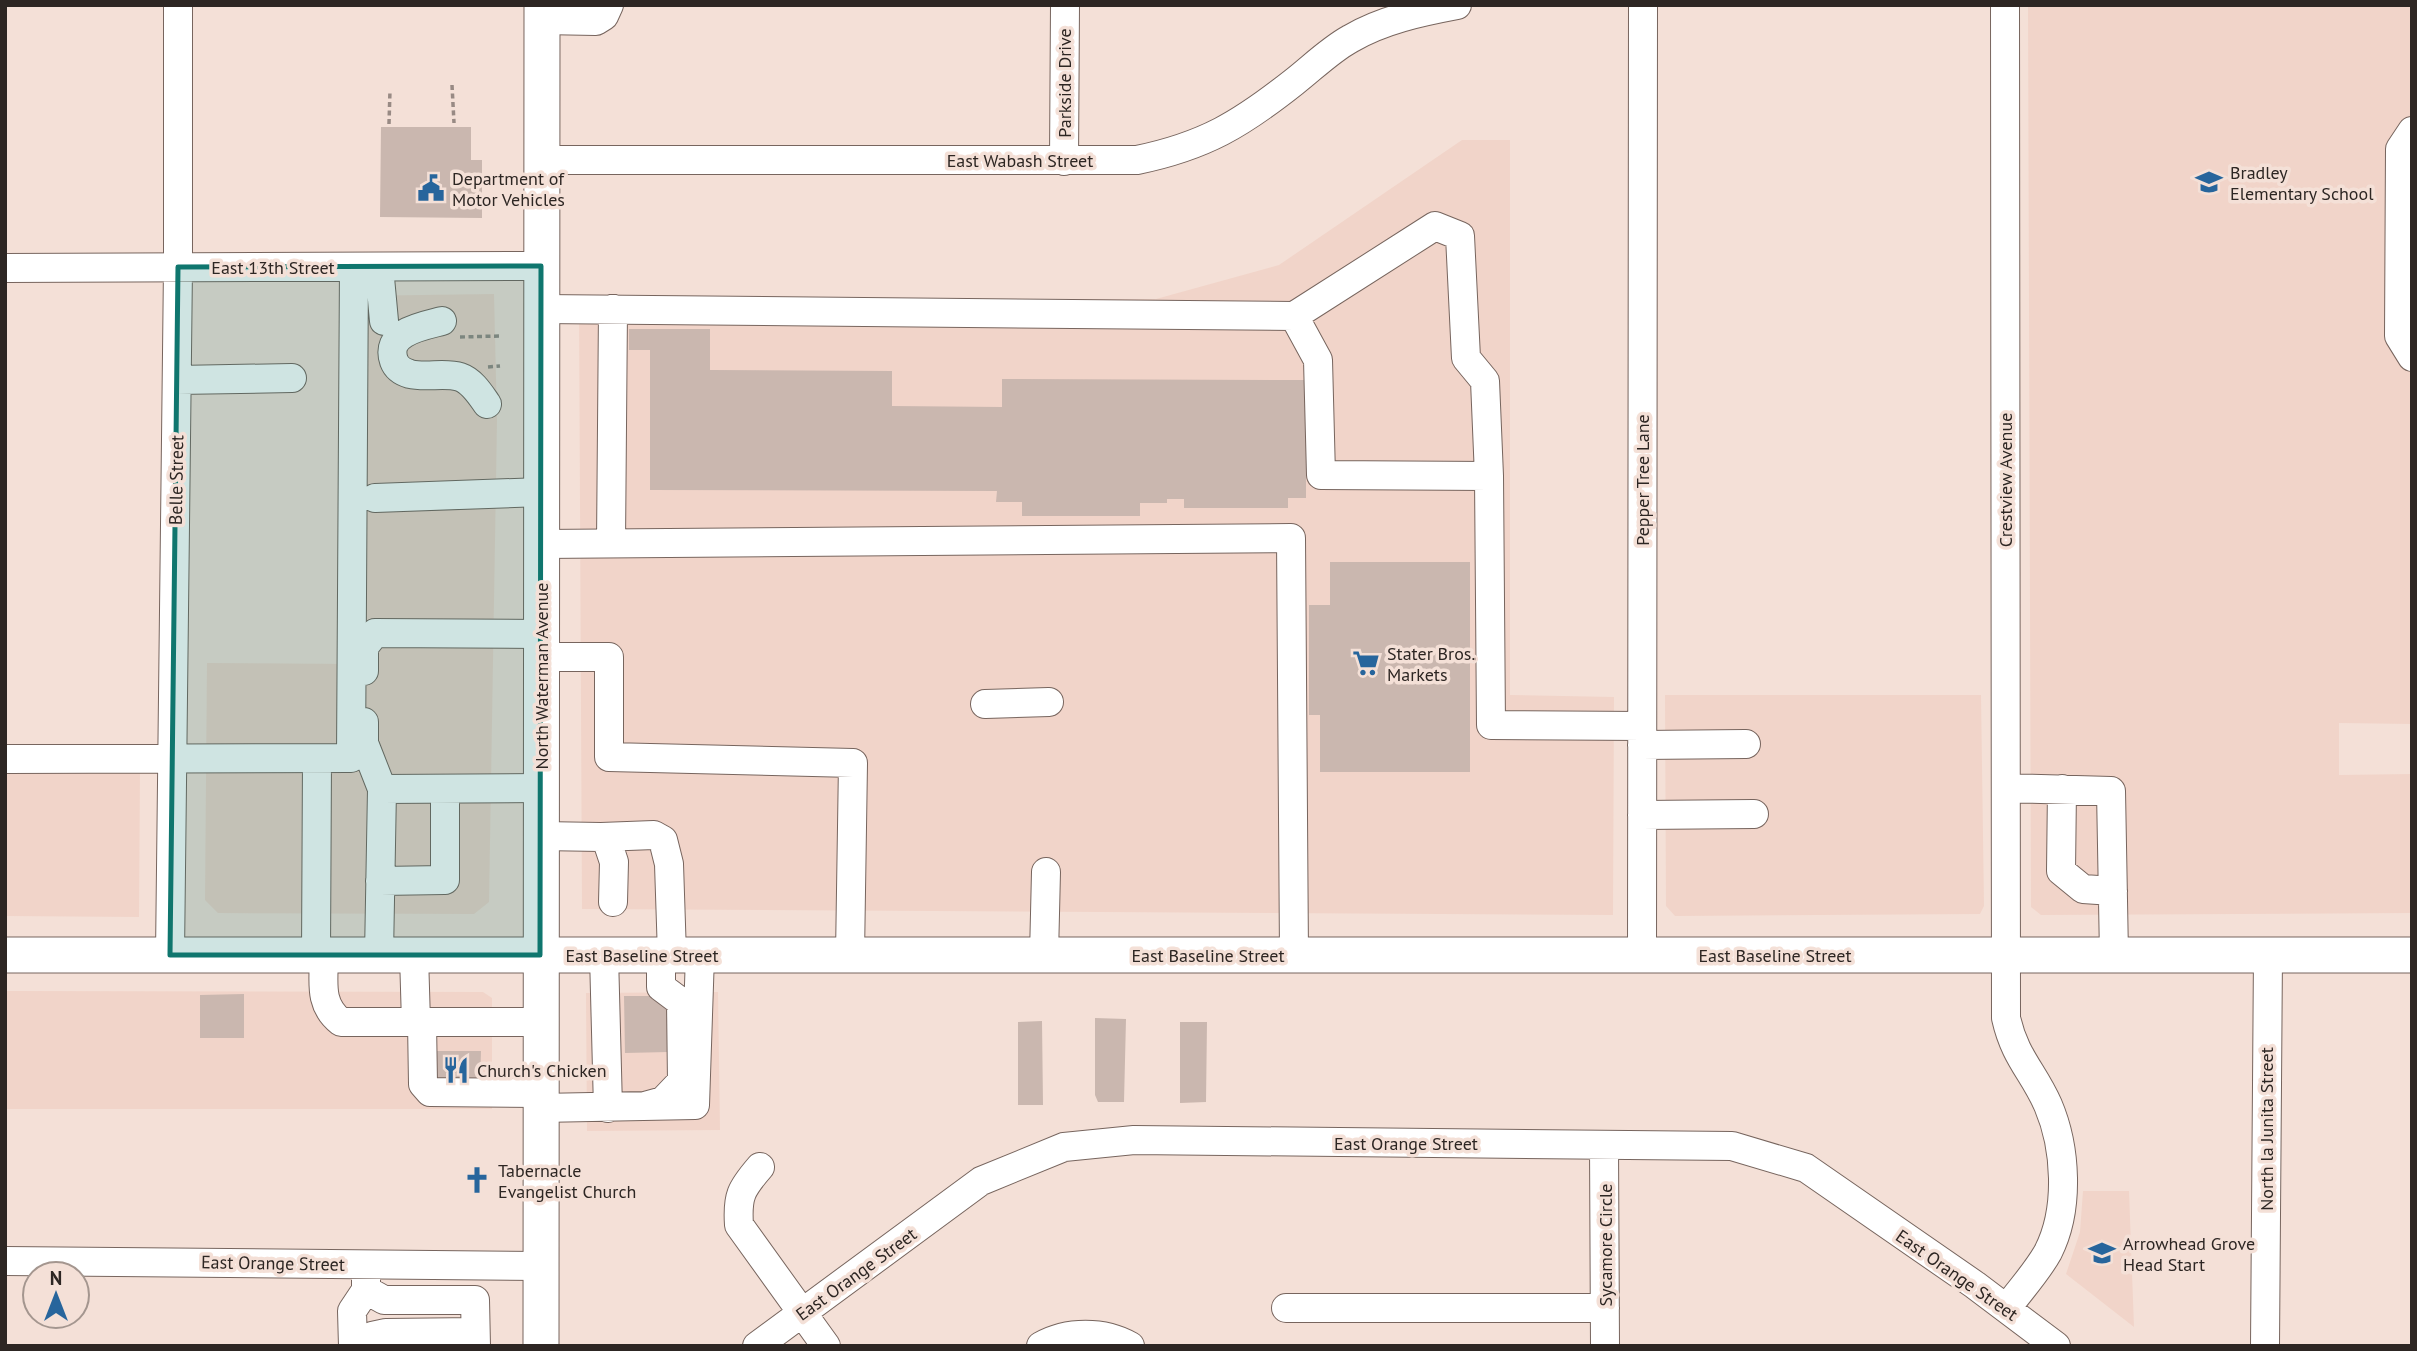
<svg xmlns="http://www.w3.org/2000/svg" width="2417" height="1351" viewBox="0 0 2417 1351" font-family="'PT Sans',sans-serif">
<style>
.built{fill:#f1d4c9}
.building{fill:#cab7af}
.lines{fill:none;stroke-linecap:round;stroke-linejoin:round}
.minor-casing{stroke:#77655e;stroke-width:30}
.major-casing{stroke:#77655e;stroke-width:37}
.path{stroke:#988a84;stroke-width:3.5;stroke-dasharray:5 3.5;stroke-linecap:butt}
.minor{stroke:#fff;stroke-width:28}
.major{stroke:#fff;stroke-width:35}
.marked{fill:#0f766e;fill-opacity:0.2;stroke:#0f766e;stroke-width:5;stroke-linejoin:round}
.labels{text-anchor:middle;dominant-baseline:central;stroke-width:7;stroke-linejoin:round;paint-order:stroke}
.street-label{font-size:18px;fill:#2d2623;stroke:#f4e0d7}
.poi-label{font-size:18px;fill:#2d2623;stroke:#f4e0d7;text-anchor:start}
</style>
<rect width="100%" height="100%" fill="#f4e0d7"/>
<path class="built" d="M 2028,5 L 2412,5 L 2412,724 L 2339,723 L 2339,775 L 2412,774 L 2412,913 L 2041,915 L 2031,907 Z
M 1462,140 L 1510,140 L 1510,695 L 1614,697 L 1613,915 L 582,909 L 579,300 L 1156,299 L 1279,265 Z
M 494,294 L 497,421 L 489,902 L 474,914 L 218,913 L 205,900 L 207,663 L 348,664 L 349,296 Z
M 1665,695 L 1981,695 L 1984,906 L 1980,914 L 1675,916 L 1666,906 Z
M 5,768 L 140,769 L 139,917 L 5,916 Z
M 5,991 L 483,992 L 492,998 L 492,1109 L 5,1109 Z
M 718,992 L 720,1130 L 587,1131 L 586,993 Z
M 2083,1191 L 2129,1191 L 2134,1327 L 2066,1274 L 2080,1232 Z"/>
<path class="building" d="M 381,127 L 471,127 L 471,160 L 482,160 L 482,218 L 380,217 Z
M 629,329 L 710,329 L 710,370 L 892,371 L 892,406 L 1002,407 L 1002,379 L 1306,380 L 1306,498 L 1288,498 L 1288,508 L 1184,508 L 1184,499 L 1167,499 L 1167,503 L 1140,503 L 1140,516 L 1022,516 L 1022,502 L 996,502 L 997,491 L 650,490 L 650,350 L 629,350 Z
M 1330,562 L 1470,562 L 1470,772 L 1320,772 L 1320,715 L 1309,715 L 1309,605 L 1330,605 Z
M 244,994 L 244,1038 L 200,1038 L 200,995 Z
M 624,996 L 667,996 L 668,1052 L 625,1053 Z
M 1095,1018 L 1126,1019 L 1124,1102 L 1098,1102 L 1095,1095 Z
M 1042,1021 L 1043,1105 L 1018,1105 L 1018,1022 Z
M 1180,1022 L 1207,1022 L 1206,1102 L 1180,1103 Z
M 430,1051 L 481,1051 L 480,1084 L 433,1084 Z"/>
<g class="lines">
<defs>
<path id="minor" d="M 2005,5 L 2006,1018 C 2015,1058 2033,1071 2048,1105 C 2066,1147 2070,1209 2048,1252 C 2037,1272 2020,1290 2007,1308
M 542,20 L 596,21 L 604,16 L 609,5
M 2412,131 L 2400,149 L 2399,336 L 2412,357
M 542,160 L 1137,160 C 1205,146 1241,124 1294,82 C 1312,68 1330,50 1350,39 C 1382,20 1420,12 1457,5
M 1064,161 L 1065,5
M 379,267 L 384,321
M 5,268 L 541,266
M 541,309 L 1294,316 L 1435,226 L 1460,236 L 1466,358 L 1485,381 L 1489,476 L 1321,475 L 1318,360 L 1294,316
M 442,321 C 423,326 384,332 394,361 C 397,369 403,372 410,374 C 426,378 445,372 460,377 C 472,381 480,394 487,404
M 177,380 L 292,378
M 1489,476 L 1491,725 L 1642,726
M 375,498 L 541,492
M 611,543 L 613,309
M 541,544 L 1291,538 L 1294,955
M 540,657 L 609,657 L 609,757 L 853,763 L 850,955
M 364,671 L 364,647 L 375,633 L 540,634
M 985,704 L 1049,702
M 364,722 L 364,743 L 382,789
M 1642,745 L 1746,744
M 5,759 L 351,758 L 354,267
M 2006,788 L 2111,791 L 2114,955
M 2062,789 L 2061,871 L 2083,889 L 2113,891
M 1642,815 L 1754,814
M 541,836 L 601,837 L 607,841 L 614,862 L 613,902
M 601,837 L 654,835 L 663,840 L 669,864 L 672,955
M 380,881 L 445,880 L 445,789
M 170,955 L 178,267 L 178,5
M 316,955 L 317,759
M 324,955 C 324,981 318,1004 341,1022 L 539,1022
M 379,955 L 382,789 L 542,788
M 414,955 L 416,1022
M 604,955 L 608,1108
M 1044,955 L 1046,872
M 1642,955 L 1643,5
M 422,1022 L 423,1084 L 430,1092 L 540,1093
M 645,1106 L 663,1101 L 682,1081 L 681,1002 L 661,987 L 661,955
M 540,1108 L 695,1105 L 700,955
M 1604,1145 L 1605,1346
M 760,1167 C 741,1189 737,1196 739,1225 L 826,1346
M 5,1261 L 541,1266
M 366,1290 L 384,1300 L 475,1300 L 476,1346
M 1286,1308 L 1605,1308
M 353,1346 L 352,1311 L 366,1290 L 366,1272
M 366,1346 L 372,1336 L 386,1333 L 475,1332
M 757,1346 L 981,1181 L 1064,1147 L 1134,1140 L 1732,1146 L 1806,1168 L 1975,1285 L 2056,1346
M 1041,1346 C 1067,1331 1104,1331 1130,1346
M 2265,1346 L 2268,954"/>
<path id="major" d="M 5,955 L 2412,955
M 541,1346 L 542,5"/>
</defs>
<use href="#minor" class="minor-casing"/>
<use href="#major" class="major-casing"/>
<path class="path" d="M 452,85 L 454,123
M 389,124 L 390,90
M 460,337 L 500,336
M 488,367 L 500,366"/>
<use href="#minor" class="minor"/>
<use href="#major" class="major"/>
</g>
<path class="marked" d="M 541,266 L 540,955 L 170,955 L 178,267 Z"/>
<defs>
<symbol id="school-bare" viewBox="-9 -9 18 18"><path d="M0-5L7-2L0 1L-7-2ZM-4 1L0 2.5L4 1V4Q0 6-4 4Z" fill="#27659c" stroke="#f4e0d7" stroke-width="2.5" paint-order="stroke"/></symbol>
<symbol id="civic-bare" viewBox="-9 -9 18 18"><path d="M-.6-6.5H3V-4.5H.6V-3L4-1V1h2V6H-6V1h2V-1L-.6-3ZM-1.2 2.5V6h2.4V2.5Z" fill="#27659c" stroke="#f4e0d7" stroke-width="2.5" paint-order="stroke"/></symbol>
<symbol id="supermarket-bare" viewBox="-9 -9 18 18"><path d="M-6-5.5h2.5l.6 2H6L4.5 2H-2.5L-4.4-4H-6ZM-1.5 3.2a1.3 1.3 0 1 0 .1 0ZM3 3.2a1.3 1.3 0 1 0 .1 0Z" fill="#27659c" stroke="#f4e0d7" stroke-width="2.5" paint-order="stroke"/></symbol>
<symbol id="restaurant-bare" viewBox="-9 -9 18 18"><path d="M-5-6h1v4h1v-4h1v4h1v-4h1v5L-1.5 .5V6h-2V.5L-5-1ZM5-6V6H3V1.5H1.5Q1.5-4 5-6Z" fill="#27659c" stroke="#f4e0d7" stroke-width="2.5" paint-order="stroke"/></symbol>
<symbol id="church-bare" viewBox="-9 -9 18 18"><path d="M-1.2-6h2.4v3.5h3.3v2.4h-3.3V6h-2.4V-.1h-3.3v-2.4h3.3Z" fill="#27659c" stroke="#f4e0d7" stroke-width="2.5" paint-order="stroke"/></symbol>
</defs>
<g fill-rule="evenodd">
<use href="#school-bare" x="2190" y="163" width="38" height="38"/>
<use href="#civic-bare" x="412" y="169" width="38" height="38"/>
<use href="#supermarket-bare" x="1347" y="644" width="38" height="38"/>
<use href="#restaurant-bare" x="437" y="1051" width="38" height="38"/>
<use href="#church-bare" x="458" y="1161" width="38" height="38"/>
<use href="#school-bare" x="2083" y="1234" width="38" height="38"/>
</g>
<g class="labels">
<g class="street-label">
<text transform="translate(1064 83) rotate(-90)">Parkside Drive</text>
<text x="1020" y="160">East Wabash Street</text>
<text x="273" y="267">East 13th Street</text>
<text transform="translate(176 480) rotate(-89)">Belle Street</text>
<text transform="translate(1642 480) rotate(-90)">Pepper Tree Lane</text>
<text transform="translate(2005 480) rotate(-90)">Crestview Avenue</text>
<text transform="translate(541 676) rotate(-90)">North Waterman Avenue</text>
<text x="642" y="955">East Baseline Street</text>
<text x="1208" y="955">East Baseline Street</text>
<text x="1775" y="955">East Baseline Street</text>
<text transform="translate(2266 1129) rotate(-90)">North la Junita Street</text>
<text x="1406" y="1143">East Orange Street</text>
<text transform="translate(1605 1245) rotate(-90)">Sycamore Circle</text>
<text transform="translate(273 1263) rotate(1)">East Orange Street</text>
<text transform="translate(856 1274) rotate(-36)">East Orange Street</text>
<text transform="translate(1957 1275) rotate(35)">East Orange Street</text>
</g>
<g class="poi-label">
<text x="2230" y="172">Bradley<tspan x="2230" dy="21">Elementary School</tspan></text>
<text x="452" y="178">Department of<tspan x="452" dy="21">Motor Vehicles</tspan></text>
<text x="1387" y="653">Stater Bros.<tspan x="1387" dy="21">Markets</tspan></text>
<text x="477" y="1070">Church's Chicken</text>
<text x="498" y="1170">Tabernacle<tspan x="498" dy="21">Evangelist Church</tspan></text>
<text x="2123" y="1243">Arrowhead Grove<tspan x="2123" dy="21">Head Start</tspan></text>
</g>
</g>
<rect width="2417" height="1351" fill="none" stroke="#2d2623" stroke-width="14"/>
<g transform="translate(56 1295)"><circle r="33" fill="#f4e0d7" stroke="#a4968f" stroke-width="2"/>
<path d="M0-5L12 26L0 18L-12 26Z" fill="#27659c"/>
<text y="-10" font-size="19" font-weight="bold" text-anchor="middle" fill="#2d2623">N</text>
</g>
</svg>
